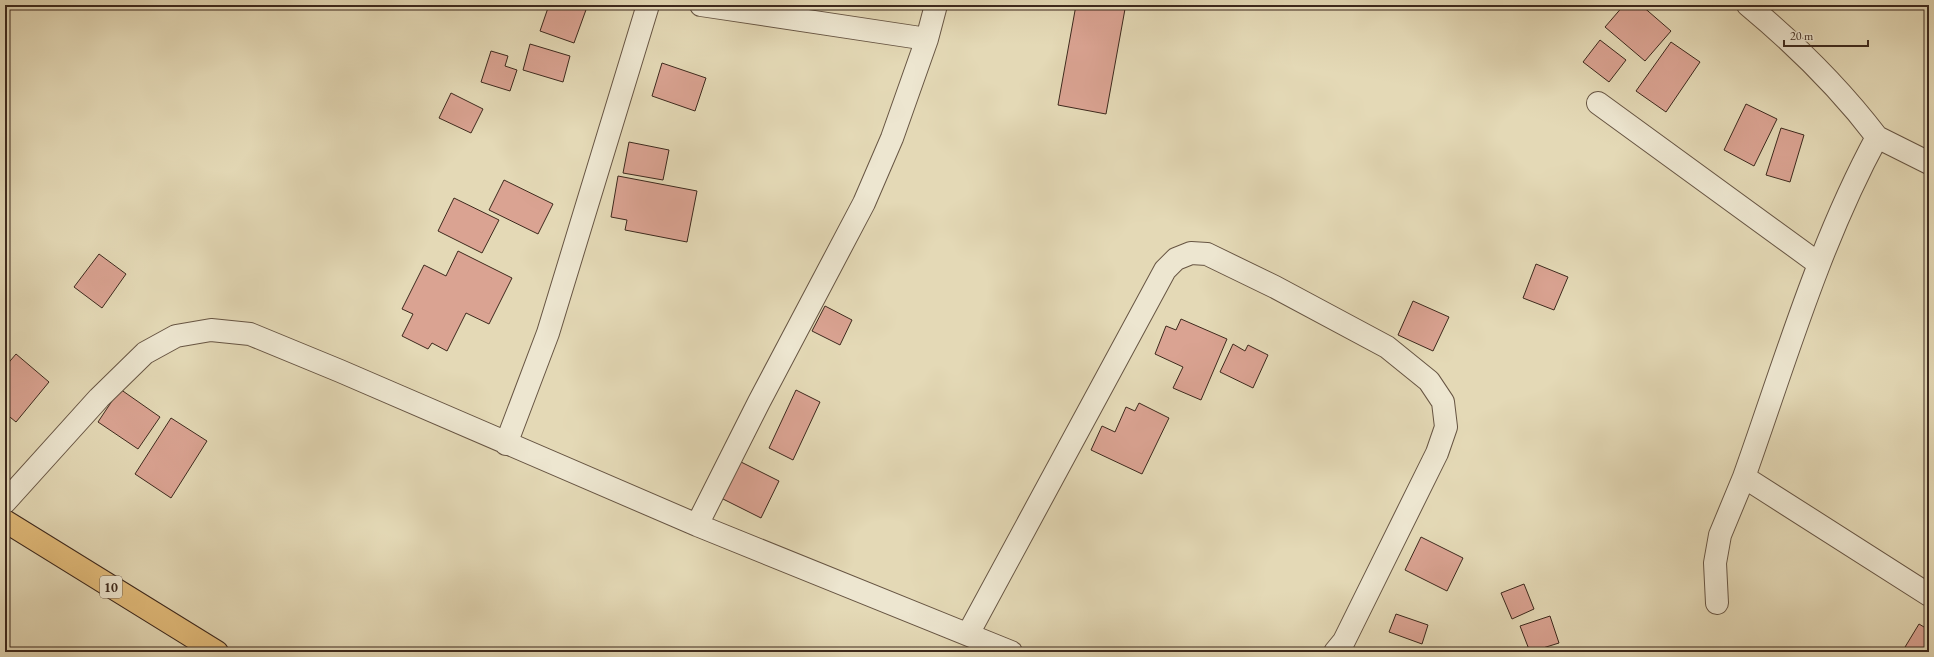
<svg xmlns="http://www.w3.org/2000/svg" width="1934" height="657" viewBox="0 0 1934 657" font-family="'EB Garamond',serif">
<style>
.building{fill:#daa392;stroke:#3d291d}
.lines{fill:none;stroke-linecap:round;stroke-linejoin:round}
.minor-casing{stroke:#675543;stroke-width:24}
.trunk-casing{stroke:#3d291d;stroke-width:24}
.minor{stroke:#ede6d0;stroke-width:22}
.trunk{stroke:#e2bc7b;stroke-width:22}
.labels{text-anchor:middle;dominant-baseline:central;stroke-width:3.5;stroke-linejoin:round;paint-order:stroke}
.shield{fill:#ede6d0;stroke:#726253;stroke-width:1}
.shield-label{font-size:13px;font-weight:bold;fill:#3d291d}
</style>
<rect width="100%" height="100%" fill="#e4d9b6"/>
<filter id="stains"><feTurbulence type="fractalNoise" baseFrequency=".005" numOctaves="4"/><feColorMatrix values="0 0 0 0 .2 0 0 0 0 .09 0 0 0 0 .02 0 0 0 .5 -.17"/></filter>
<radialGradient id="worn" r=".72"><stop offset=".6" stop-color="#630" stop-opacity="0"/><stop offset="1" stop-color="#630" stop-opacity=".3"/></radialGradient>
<path class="building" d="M 549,5 L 581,5 L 587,7 L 574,43 L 540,31 Z
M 1076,5 L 1107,5 L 1125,9 L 1106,114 L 1058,105 Z
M 1624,5 L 1641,5 L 1671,31 L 1645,61 L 1605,27 Z
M 1600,40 L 1626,60 L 1609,82 L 1583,62 Z
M 1671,42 L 1700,62 L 1666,112 L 1636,91 Z
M 530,44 L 570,56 L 563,82 L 523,70 Z
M 491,51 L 508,56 L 505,66 L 517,70 L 510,91 L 481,82 Z
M 662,63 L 706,78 L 695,111 L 652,96 Z
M 451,93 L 483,109 L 471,133 L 439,118 Z
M 1746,104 L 1777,119 L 1754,166 L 1724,150 Z
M 1781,128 L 1804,135 L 1790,182 L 1766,175 Z
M 629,142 L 669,150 L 663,180 L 623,173 Z
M 618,176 L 697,191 L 687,242 L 625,230 L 627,220 L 611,217 Z
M 504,180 L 553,204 L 538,234 L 489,210 Z
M 454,198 L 499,220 L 482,253 L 438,231 Z
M 458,251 L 512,278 L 489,324 L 466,313 L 447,351 L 432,343 L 428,349 L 402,336 L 413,314 L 402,309 L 424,265 L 446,276 Z
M 99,254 L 126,274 L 102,308 L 74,287 Z
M 1536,264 L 1568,277 L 1554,310 L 1523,298 Z
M 1413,301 L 1449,317 L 1433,351 L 1398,335 Z
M 825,306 L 852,320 L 840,345 L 812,331 Z
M 1181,319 L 1227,339 L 1201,400 L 1173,388 L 1183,367 L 1155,354 L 1166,326 L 1176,330 Z
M 1233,344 L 1245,351 L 1248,345 L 1268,355 L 1253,388 L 1220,372 Z
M 16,354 L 49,382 L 16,422 L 5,413 L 5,367 Z
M 120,389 L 160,417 L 138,449 L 98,422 Z
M 796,390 L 820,402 L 793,460 L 769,448 Z
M 1139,403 L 1169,418 L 1142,474 L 1091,450 L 1102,426 L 1115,432 L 1126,407 L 1135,411 Z
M 171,418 L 207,441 L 171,498 L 135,474 Z
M 739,461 L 779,481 L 761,518 L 721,498 Z
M 1421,537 L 1463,558 L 1447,591 L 1405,570 Z
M 1524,584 L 1534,609 L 1512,619 L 1501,593 Z
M 1396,614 L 1428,625 L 1422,644 L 1389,632 Z
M 1550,616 L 1559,643 L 1530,652 L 1520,626 Z
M 1919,624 L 1929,630 L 1929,652 L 1902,652 Z"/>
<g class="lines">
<defs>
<path id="minor" d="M 701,5 L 927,39
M 1748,5 C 1796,45 1839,87 1877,137
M 1598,103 L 1819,264
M 506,444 L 548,333 L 648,5
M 1744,477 C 1785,362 1819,244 1877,137 L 1929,163
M 5,502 L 99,398 L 145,353 L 176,336 L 211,330 L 250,334 L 340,371 L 697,525 L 1011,652
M 697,525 L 759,402 L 864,203 L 892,138 L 927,39 L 936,5
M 1717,603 L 1715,563 L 1720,535 L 1744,477 L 1929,595
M 968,634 L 1165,270 L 1176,259 L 1191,253 L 1207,254 L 1275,287 L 1387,347 L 1429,381 L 1443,402 L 1446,427 L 1437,453 L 1344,641 L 1335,652"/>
<path id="trunk" d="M 5,521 L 217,652"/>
</defs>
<use href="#minor" class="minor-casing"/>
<use href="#trunk" class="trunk-casing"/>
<use href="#minor" class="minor"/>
<use href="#trunk" class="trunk"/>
</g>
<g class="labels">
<rect class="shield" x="100" y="576" width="22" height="22" rx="3"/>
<g class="shield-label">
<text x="111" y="587">10</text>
</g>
</g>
<rect width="1934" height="657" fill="none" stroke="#e4d9b6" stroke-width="20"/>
<rect x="6" y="6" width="1922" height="645" fill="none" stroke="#3d291d" stroke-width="2"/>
<rect x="10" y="10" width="1914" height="637" fill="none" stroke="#3d291d"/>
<path d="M1784 40v6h84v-6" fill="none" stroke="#3d291d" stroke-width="2"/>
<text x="1790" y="40" font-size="12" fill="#3d291d" stroke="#ede6d0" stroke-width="3" paint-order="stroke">20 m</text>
<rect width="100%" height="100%" filter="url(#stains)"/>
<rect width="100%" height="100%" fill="url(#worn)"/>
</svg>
